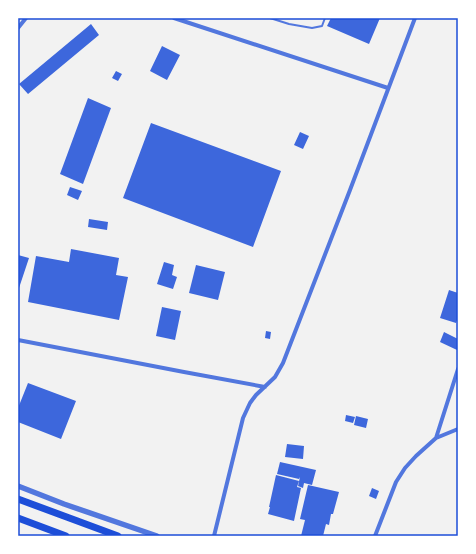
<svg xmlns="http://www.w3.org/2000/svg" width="476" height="554" viewBox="0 0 476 554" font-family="'Asap Condensed',sans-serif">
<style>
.building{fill:#3d67dc}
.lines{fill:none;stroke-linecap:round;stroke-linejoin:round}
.service{stroke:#5277de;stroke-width:2}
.minor{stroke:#5277de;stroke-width:4}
.tertiary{stroke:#5277de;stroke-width:5.5}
.trunk{stroke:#1d4ed8;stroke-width:7}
.neatline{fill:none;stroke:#1d4ed8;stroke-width:1.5}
</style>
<rect width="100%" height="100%" fill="#f2f2f2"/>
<path class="building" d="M 331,18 L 380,18 L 369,44 L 327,26 Z
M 91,24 L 99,35 L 28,94 L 19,84 Z
M 162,46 L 180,55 L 167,80 L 150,71 Z
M 116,71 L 122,74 L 118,81 L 112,78 Z
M 88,98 L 111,108 L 83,184 L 60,174 Z
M 151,123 L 281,171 L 253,247 L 123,198 Z
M 300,132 L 309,136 L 303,149 L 294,145 Z
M 70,187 L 82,191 L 78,200 L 67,195 Z
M 89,219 L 108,222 L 107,230 L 88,227 Z
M 71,249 L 119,258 L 116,275 L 128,277 L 119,320 L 28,302 L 36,256 L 69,262 Z
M 18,255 L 29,258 L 18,291 Z
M 164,262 L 174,265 L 172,275 L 177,277 L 173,289 L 157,284 Z
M 196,265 L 225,272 L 218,300 L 189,293 Z
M 449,290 L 458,293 L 458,317 L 456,323 L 440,318 Z
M 162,307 L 181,311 L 175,340 L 156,336 Z
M 266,331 L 271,332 L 270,339 L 265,338 Z
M 444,332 L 458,339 L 458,347 L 457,350 L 440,342 Z
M 28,383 L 76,401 L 61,439 L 18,422 L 18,408 Z
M 346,415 L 355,417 L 353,423 L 345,421 Z
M 356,416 L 368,419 L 366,428 L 354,425 Z
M 287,444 L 304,446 L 303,459 L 285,457 Z
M 280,462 L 316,470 L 312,485 L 304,483 L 303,488 L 298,486 L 300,477 L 299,479 L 277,474 Z
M 276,475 L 299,481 L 297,487 L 301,488 L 294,521 L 268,514 L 270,507 L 269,507 Z
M 308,485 L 339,492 L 333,514 L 331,514 L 329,525 L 326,524 L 323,536 L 301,536 L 305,520 L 300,519 Z
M 372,488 L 379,491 L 376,499 L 369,496 Z"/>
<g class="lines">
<path class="service" d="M 270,18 L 289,24 L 312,28 L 322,26 L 325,18"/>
<path class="minor" d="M 174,18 L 388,88
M 18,28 L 26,18
M 18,340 L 184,372 L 265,387
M 436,438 L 458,369
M 214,536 L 243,418 L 250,403 L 256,395 L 275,377 L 283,363 L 350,190 L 415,18
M 375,536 L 396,482 L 405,468 L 416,456 L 436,438 L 458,429"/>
<path class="tertiary" d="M 18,486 L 64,504 L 157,536"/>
<path class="trunk" d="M 18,499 L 118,536
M 18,518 L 66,536"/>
</g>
<rect width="476" height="554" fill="none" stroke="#ffffff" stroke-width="38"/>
<rect x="19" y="19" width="438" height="516" class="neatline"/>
</svg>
